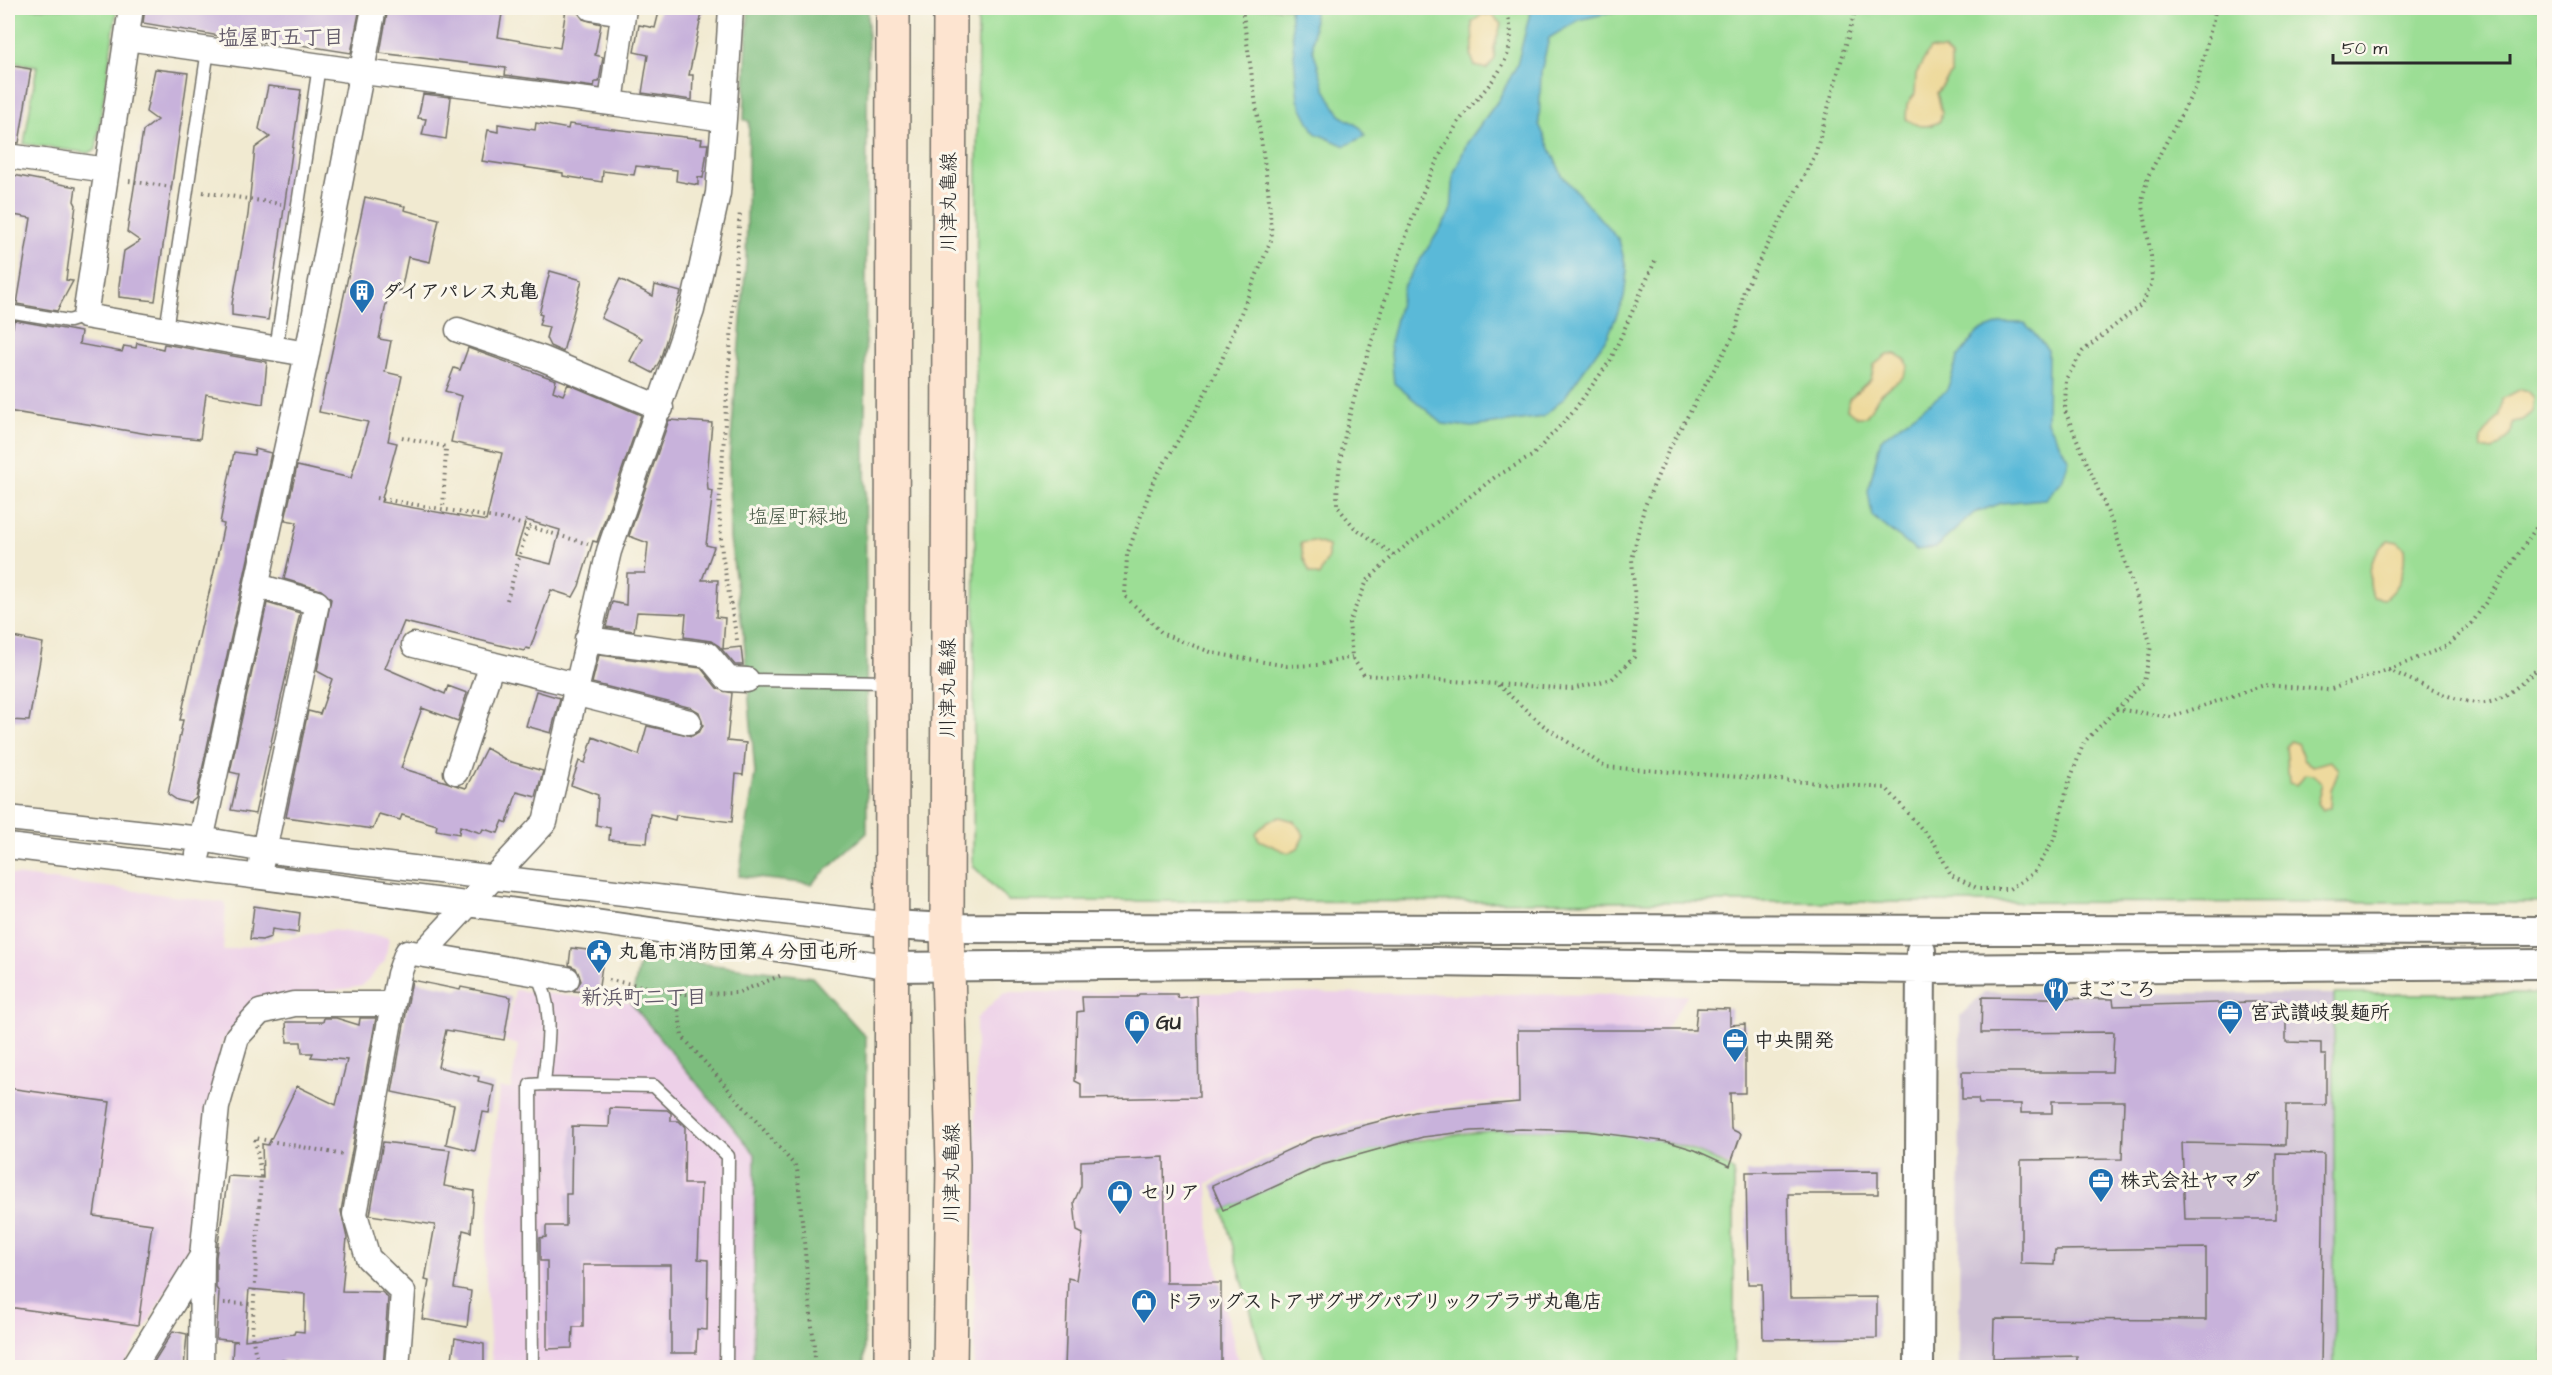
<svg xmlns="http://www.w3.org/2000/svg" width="2552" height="1375" viewBox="0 0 2552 1375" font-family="'Architects Daughter','Klee One',sans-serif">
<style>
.built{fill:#edd0e8}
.industrial{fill:#ccbed4}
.green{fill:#9cde95;stroke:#648460;stroke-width:1.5}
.forest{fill:#7dbd7e;stroke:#547454;stroke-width:1.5}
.sand{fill:#eeda9e;stroke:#8c8264;stroke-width:1.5}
.water{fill:#5ab9d8;stroke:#427282;stroke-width:1.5}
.building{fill:#c8b2db;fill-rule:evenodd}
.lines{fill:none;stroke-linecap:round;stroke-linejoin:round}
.service-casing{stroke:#706e65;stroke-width:15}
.minor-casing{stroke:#706e65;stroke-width:27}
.tertiary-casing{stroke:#706e65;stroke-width:32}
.secondary-casing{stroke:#706e65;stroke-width:36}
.path{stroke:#706e65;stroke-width:4;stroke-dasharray:1.5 4.5;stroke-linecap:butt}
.service{stroke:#fff;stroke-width:12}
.minor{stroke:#fff;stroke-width:24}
.tertiary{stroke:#fff;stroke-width:28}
.secondary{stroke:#fde4d0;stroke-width:33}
.labels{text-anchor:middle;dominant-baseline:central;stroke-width:6;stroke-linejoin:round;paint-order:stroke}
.street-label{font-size:20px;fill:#2b2b2b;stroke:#fbf7ec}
.poi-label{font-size:20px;font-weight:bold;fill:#2b2b2b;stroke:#fbf7ec;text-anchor:start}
.park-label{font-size:20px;fill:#475846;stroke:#fbf7ec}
.neighbourhood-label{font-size:21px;font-weight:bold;fill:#625a69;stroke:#fbf7ec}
</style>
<rect width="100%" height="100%" fill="#fbf7ec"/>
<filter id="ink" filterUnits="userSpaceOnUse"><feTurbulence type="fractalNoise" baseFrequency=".0167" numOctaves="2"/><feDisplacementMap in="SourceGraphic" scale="12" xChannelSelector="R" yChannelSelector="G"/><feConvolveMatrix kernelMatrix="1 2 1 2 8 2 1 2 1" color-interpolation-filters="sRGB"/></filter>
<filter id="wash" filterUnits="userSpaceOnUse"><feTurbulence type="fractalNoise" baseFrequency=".008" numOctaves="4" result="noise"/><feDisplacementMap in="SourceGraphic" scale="24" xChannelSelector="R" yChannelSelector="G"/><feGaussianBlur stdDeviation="1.35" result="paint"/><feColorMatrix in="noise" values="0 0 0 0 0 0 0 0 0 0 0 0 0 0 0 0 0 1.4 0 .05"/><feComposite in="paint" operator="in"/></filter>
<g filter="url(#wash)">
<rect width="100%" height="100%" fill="#f1ead1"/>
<path class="built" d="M 8,874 L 226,903 L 223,951 L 331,930 L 389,937 L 385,961 L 362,986 L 252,1004 L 222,1043 L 193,1243 L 123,1367 L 8,1368 Z
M 515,990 L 631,1003 L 755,1154 L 753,1367 L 492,1368 L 485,1264 L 499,1088 L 511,1089 L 518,1045 L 505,1041 Z
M 1004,992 L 1688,995 L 1614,1106 L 1513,1100 L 1418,1107 L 1311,1136 L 1208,1183 L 1210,1236 L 1239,1367 L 974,1368 L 976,1019 Z"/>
<path class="industrial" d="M 1984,992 L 2334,994 L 2334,1367 L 1959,1368 L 1960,1016 Z"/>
<path class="green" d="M 8,8 L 117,8 L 96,150 L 88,153 L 24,144 L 37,66 L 8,62 Z
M 978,8 L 2544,8 L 2544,903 L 1008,901 L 973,866 Z
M 2334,994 L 2544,994 L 2544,1367 L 2334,1367 Z
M 1521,1129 C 1593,1131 1671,1130 1734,1171 L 1734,1367 L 1266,1367 L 1223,1210 C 1256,1195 1289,1177 1323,1165 C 1388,1143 1453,1132 1521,1129 Z"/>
<path class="forest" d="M 748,8 L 868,8 L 865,421 L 867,833 L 811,884 L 739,876 L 755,773 L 744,640 L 730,539 L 729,463 L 746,262 L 749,121 L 744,120 Z
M 641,956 L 812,977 L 866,1037 L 864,1367 L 753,1367 L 755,1154 L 631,1003 Z"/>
<path class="sand" d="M 1483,14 L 1493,16 L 1501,24 L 1494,48 L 1495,59 L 1486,69 L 1475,66 L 1471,56 L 1473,47 L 1472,22 Z
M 1930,49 L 1944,50 L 1951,57 L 1951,74 L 1937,93 L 1942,112 L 1940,121 C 1927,129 1918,127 1906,119 L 1907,104 L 1915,94 L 1916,74 Z
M 1896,354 L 1906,360 L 1908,366 L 1903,377 L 1881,393 L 1866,417 L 1857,417 L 1847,409 L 1849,399 L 1871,379 L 1874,365 L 1887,355 Z
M 2521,389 L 2528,391 L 2534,398 L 2532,412 L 2522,420 L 2513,422 L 2511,435 L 2493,451 L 2482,449 L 2481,439 L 2500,415 L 2502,399 Z
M 2388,540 L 2398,542 L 2404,548 C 2406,568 2400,587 2384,599 L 2373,597 C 2366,575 2370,554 2388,540 Z
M 1313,541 L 1328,546 L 1328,557 L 1319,576 L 1310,573 L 1303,557 L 1301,543 Z
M 2290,741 L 2297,743 L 2304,761 L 2313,766 L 2330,761 L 2339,769 L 2331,790 L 2330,807 L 2322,810 L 2317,803 L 2322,783 L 2312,775 L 2305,774 L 2297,785 L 2289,783 L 2286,747 Z
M 1280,817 L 1294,821 L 1304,835 L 1298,848 L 1288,853 L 1259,840 L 1256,833 L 1268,821 Z"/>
<path class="water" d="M 1290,8 L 1314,8 L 1313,50 L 1325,89 L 1340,115 L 1361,128 L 1365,136 L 1345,146 L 1315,133 L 1298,100 Z
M 1528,8 L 1629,8 L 1579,20 L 1549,38 L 1541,72 L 1539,124 L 1562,175 L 1619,240 L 1627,271 L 1624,298 L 1608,336 L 1564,398 L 1543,417 L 1472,427 L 1443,424 L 1394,383 L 1390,343 L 1404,285 L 1451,212 L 1454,173 L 1467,143 L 1497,102 L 1517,65 L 1530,13 Z
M 2002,323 L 2025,323 L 2048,350 L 2047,422 L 2069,460 L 2062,481 L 2045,499 L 2002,503 L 1974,513 L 1935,548 L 1915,550 L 1872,516 L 1868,491 L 1881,439 L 1947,390 L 1958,357 L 1978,332 Z"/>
<g id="blocks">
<path class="building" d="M 145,8 L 360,8 L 351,53 L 288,43 L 255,42 L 143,23 Z
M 388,8 L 503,8 L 498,37 L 560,48 L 566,9 L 577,11 L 583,19 L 601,24 L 595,55 L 603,57 L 599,82 L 595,82 L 594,87 L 505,75 L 506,68 L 380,53 Z
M 660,8 L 703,8 L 689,75 L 693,75 L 692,100 L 642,93 L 648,55 L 634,52 L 639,25 L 655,28 Z
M 8,65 L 31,69 L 19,143 L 8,142 Z
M 155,69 L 188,73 L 155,301 L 119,297 L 119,285 L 124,251 L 140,241 L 127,232 L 143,131 L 157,120 L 146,112 Z
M 268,86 L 301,90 L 268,320 L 232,315 L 232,304 L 248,215 L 255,148 L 270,137 L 259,129 Z
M 423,94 L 451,97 L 446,139 L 422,135 L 426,119 L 418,118 Z
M 536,123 L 568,129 L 569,124 L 702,139 L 701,144 L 708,144 L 703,178 L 698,177 L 698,185 L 676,181 L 677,170 L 636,166 L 634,175 L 603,171 L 602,182 L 563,176 L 563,173 L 482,161 L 488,130 L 498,132 L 498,124 L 535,130 Z
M 8,174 L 76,187 L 74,201 L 76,205 L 66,280 L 73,281 L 57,311 L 17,304 L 31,218 L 8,214 Z
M 365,197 L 405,206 L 404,210 L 439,219 L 430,262 L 408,257 L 401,291 L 389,289 L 379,339 L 391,341 L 385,372 L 402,376 L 388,441 L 397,443 L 381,502 L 486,521 L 502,453 L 451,442 L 461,396 L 445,391 L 454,368 L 460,370 L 468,348 L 556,380 L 553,391 L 563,395 L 568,384 L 641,415 L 597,542 L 593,541 L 579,586 L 573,597 L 551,590 L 530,649 L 526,648 L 524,651 L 404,622 L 385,668 L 445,694 L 448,686 L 467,693 L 458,721 L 422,708 L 401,768 L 466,788 L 486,748 L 508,761 L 543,771 L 536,797 L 517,792 L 507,823 L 503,821 L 498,833 L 483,829 L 481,833 L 460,826 L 459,834 L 436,830 L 437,825 L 402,815 L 400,820 L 379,814 L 373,829 L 286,817 L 308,711 L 320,714 L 332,679 L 317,671 L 331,599 L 321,590 L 284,579 L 297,522 L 285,520 L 297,466 L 351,478 L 368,422 L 319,412 ZM 526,520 L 560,530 L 551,564 L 515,555 Z
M 550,271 L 582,280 L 563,352 L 550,346 L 546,338 L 549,327 L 539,325 L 542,315 L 539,314 Z
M 620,279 L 653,296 L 655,285 L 681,292 L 660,360 L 653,373 L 630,361 L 642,338 L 601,318 Z
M 14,320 L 81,332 L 79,344 L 122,352 L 124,346 L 136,348 L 137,343 L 163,349 L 164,344 L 267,362 L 263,404 L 206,394 L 200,439 L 148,434 L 8,411 L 8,326 L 13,327 Z
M 669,420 L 712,423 L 707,477 L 708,490 L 713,491 L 706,545 L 714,547 L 702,580 L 718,580 L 716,617 L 725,618 L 723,649 L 741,647 L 743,665 L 735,665 L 719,646 L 711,641 L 684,637 L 686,614 L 637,612 L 634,631 L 606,627 L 612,602 L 626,605 L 627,573 L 645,573 L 648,543 L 629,536 Z
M 255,449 L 271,453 L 196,798 L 190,803 L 177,800 L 168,794 L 183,720 L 180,720 L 215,567 L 224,524 L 220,523 L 234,452 L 254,455 Z
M 267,603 L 300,613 L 255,814 L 231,810 L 239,774 L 230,772 Z
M 8,636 L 43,643 L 29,721 L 8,720 Z
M 599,655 L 701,668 L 717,688 L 732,693 L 727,741 L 746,743 L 743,775 L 736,774 L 732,822 L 676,815 L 675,820 L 650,814 L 647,843 L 609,840 L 610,828 L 596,825 L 598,795 L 571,785 L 579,761 L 585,763 L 593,737 L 639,755 L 647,726 L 692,736 L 700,731 L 703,725 L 699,712 L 692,708 L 592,683 Z
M 536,691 L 560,698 L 551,733 L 526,726 Z
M 254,906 L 300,913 L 298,933 L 272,929 L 271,937 L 262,940 L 250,939 Z
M 571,948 L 604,952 L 598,993 L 574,991 L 581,981 L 576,968 L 569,965 Z
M 412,980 L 460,990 L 461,987 L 511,997 L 504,1040 L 446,1030 L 438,1067 L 479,1077 L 478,1081 L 494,1085 L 489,1113 L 483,1112 L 475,1151 L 446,1144 L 454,1105 L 392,1092 Z
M 1139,994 L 1177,994 L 1178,998 L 1197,996 L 1199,1097 L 1081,1099 L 1081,1084 L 1075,1081 L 1077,1012 L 1083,1011 L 1082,997 L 1137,997 Z
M 1982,997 L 2113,999 L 2114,1006 L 2286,1001 L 2286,1042 L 2321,1043 L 2321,1055 L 2326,1055 L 2326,1105 L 2286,1105 L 2285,1145 L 2182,1143 L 2185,1219 L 2276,1219 L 2276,1153 L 2324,1154 L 2321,1368 L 2077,1368 L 2077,1356 L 1993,1358 L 1994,1319 L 2206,1320 L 2206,1248 L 2055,1250 L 2054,1265 L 2021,1264 L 2021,1160 L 2122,1159 L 2124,1101 L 2052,1101 L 2052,1113 L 2021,1113 L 2021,1104 L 1979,1104 L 1978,1099 L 1962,1099 L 1962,1072 L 2112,1072 L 2114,1032 L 1981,1033 Z
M 1697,1008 L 1730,1009 L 1730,1025 L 1745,1024 L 1745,1093 L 1730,1093 L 1731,1129 L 1741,1134 L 1730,1166 L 1695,1150 L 1669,1142 L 1586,1131 L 1521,1129 L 1472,1131 L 1423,1137 L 1322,1165 L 1223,1210 L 1212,1185 L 1314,1138 L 1419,1111 L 1519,1102 L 1518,1030 L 1695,1030 Z
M 324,1018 L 336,1018 L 359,1025 L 360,1018 L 376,1018 L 341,1211 L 347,1238 L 342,1291 L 382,1292 L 388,1298 L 383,1368 L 325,1368 L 325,1364 L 282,1360 L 284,1367 L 262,1368 L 261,1363 L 232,1362 L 233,1342 L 238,1341 L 216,1339 L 219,1292 L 216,1288 L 216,1257 L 228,1176 L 263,1178 L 262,1144 L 268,1145 L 297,1086 L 336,1105 L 347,1060 L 311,1057 L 313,1053 L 302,1053 L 301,1042 L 287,1042 L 286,1022 L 323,1022 ZM 249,1289 L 305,1294 L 304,1332 L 295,1331 L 294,1334 L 245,1340 Z
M 8,1088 L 110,1102 L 94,1216 L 152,1224 L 138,1325 L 8,1307 Z
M 610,1108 L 667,1110 L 671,1113 L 671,1121 L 679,1121 L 685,1127 L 684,1184 L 701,1184 L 698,1259 L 708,1260 L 707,1330 L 697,1329 L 696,1353 L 671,1353 L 671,1265 L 583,1265 L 583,1327 L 573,1327 L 572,1348 L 547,1349 L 547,1261 L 540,1261 L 540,1238 L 546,1237 L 546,1226 L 566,1226 L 566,1194 L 571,1194 L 572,1126 L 609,1127 Z
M 383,1142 L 450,1150 L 444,1186 L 474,1191 L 471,1232 L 463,1230 L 454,1288 L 471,1291 L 467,1327 L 422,1319 L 429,1281 L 425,1280 L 435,1225 L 370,1215 Z
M 1164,1157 L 1166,1283 L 1221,1283 L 1221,1368 L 1065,1368 L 1068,1278 L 1076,1280 L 1083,1234 L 1077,1231 L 1074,1202 L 1081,1186 L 1081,1161 Z
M 1878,1171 L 1878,1194 L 1788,1194 L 1790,1298 L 1877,1297 L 1877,1338 L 1763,1339 L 1762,1284 L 1748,1284 L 1746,1172 Z
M 173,1331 L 187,1334 L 184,1368 L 150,1368 Z
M 455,1338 L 484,1344 L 484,1368 L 456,1368 L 457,1360 L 452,1359 Z"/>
</g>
</g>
<g filter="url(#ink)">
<use href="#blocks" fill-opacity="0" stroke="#706e65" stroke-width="1.5"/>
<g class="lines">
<defs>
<path id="service" d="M 8,311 L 69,321 L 85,316
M 166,330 L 208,50
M 276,349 L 319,66
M 747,680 L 891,682
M 544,1084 L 654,1086 L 728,1156 L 726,1368
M 532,1368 L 530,1085 L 544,1084 C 547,1047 556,1008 536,974"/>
<path id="minor" d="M 131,8 L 85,316 L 307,354
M 591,8 L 623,13
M 127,38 L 363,72 L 611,103 L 624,8
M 611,103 L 724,119 L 731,8
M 8,156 L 107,170
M 458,330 L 541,358 L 661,408
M 258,586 L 317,603 L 261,864
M 587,639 L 708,655 L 728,679 L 747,680
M 414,645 L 576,685
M 574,693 L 689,722
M 456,772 L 492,664
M 8,818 L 201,839 L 271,851 L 892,925
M 8,846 C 303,881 598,919 891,967
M 198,854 L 307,354 L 374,8
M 422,954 L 545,822 L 609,551 L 692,310 L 718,193 L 724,119
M 133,1368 L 202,1256 L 217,1107 L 237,1037 L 260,1012 L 294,1004 L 393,1004
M 201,1368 L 202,1256
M 397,1368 L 403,1292 L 368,1258 L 355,1214 L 393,1004 L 399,974 L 407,952 L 567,979"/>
<path id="tertiary" d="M 892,925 L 947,928 L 2544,931
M 891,967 L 1430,962 L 1920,969 L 2544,964
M 1919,1368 L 1921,951"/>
<path id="secondary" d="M 950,8 L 947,928 L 953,1164 L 950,1368
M 891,1368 L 893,8"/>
</defs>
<use href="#service" class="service-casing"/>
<use href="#minor" class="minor-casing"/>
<use href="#tertiary" class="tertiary-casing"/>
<use href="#secondary" class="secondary-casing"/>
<path class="path" d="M 1242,8 L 1268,188 L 1272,238 L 1221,362 L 1197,409 L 1153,482 L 1127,555 L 1125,596 L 1163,634 L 1213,653 L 1287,666 L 1318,665 L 1352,657
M 129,181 L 172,187
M 203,192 L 281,204
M 1655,261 L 1610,361 L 1572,413 L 1532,456 L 1495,477 L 1394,555 L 1367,581 L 1349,622 L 1352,657 L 1364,675 L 1572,689 L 1612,679 L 1634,657 L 1636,616 L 1632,559 L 1644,508 L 1670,447 L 1736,331 L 1744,290 L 1815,155 L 1856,8
M 402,437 L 446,447 L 443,509
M 376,498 L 507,520 L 588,544
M 1394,555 L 1354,527 L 1337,506 C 1337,440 1360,379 1380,316 C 1400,252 1421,184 1456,126 C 1481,87 1527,62 1505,8
M 507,600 L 528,526
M 737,640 L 722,554 L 719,507 L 740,211
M 2388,670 C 2417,681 2454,704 2484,703 C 2505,702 2531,675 2544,662
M 1498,685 L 1543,725 L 1605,767 L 1886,788 L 1935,844 L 1951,875 L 1979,889 L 2009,889 L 2034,873 L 2055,837 L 2068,785 L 2084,742 L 2144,682 L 2151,646 L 2141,610 L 2113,525 L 2065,411 L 2066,379 L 2083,351 L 2142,304 L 2152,283 L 2151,256 L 2142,200 L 2148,176 L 2196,87 L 2216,8
M 2116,709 L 2171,717 L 2264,685 L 2328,690 L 2388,670 L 2447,646 L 2472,623 L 2544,516
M 609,980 L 686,994 L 737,993 L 782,975
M 676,992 L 682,1036 L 797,1168 L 816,1368
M 224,1303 L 253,1304
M 258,1368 L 252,1335 L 261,1175 L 255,1138 L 344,1155"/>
<use href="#service" class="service"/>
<use href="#minor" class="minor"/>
<use href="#tertiary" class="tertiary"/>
<use href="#secondary" class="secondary"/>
</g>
</g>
<defs>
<symbol id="building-pin" viewBox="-11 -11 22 30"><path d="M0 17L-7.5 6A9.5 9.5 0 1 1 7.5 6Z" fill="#1f6fb2" stroke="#fbf7ec"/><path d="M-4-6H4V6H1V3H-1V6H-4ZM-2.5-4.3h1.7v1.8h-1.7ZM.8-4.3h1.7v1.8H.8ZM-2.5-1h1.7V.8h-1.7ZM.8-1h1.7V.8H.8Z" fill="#fff"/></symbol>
<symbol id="civic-pin" viewBox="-11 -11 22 30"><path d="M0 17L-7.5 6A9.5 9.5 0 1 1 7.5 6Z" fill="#1f6fb2" stroke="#fbf7ec"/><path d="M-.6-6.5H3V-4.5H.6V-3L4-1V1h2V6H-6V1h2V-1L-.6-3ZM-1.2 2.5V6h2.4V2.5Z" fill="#fff"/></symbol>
<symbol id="restaurant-pin" viewBox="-11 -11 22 30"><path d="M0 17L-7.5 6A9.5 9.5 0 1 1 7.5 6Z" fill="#1f6fb2" stroke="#fbf7ec"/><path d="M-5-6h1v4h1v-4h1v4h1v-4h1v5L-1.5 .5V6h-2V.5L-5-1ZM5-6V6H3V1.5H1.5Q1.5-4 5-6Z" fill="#fff"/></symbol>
<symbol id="office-pin" viewBox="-11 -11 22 30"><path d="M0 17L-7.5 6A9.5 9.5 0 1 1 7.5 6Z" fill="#1f6fb2" stroke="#fbf7ec"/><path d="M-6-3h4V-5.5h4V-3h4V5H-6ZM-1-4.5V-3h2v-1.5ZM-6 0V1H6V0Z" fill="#fff"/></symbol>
<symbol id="shop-pin" viewBox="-11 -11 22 30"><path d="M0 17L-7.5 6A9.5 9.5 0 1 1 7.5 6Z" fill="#1f6fb2" stroke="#fbf7ec"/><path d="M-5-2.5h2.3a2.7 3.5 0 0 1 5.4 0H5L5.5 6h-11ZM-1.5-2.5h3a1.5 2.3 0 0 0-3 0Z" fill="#fff"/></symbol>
</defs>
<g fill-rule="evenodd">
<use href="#building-pin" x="347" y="277" width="30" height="40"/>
<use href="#civic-pin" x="584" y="937" width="30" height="40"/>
<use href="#restaurant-pin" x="2041" y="975" width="30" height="40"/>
<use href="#office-pin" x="2215" y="998" width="30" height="40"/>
<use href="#shop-pin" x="1122" y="1008" width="30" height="40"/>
<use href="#office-pin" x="1720" y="1026" width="30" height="40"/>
<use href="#office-pin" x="2086" y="1166" width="30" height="40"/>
<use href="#shop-pin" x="1105" y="1178" width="30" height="40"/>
<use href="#shop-pin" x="1129" y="1287" width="30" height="40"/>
</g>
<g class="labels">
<g class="street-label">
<text transform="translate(949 202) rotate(-90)">川津丸亀線</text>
<text transform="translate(948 688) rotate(-90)">川津丸亀線</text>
<text transform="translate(952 1173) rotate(-90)">川津丸亀線</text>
</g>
<g class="poi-label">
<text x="382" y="292">ダイアパレス丸亀</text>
<text x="618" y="952">丸亀市消防団第４分団屯所</text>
<text x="2076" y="990">まごころ</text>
<text x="2250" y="1013">宮武讃岐製麺所</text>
<text x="1156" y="1023">GU</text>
<text x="1754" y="1041">中央開発</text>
<text x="2120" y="1181">株式会社ヤマダ</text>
<text x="1140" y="1193">セリア</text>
<text x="1164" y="1302">ドラッグストアザグザグパブリックプラザ丸亀店</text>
</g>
<g class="park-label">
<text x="798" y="517">塩屋町緑地</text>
</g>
<g class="neighbourhood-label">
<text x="281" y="37">塩屋町五丁目</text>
<text x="644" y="997">新浜町二丁目</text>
</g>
</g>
<rect width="2552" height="1375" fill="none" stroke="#fbf7ec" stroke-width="30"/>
<path d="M2333 54v9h177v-9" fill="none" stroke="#2b2b2b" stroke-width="3"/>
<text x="2342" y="54" font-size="18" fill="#2b2b2b" stroke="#fbf7ec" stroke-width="4.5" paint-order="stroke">50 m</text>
</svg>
